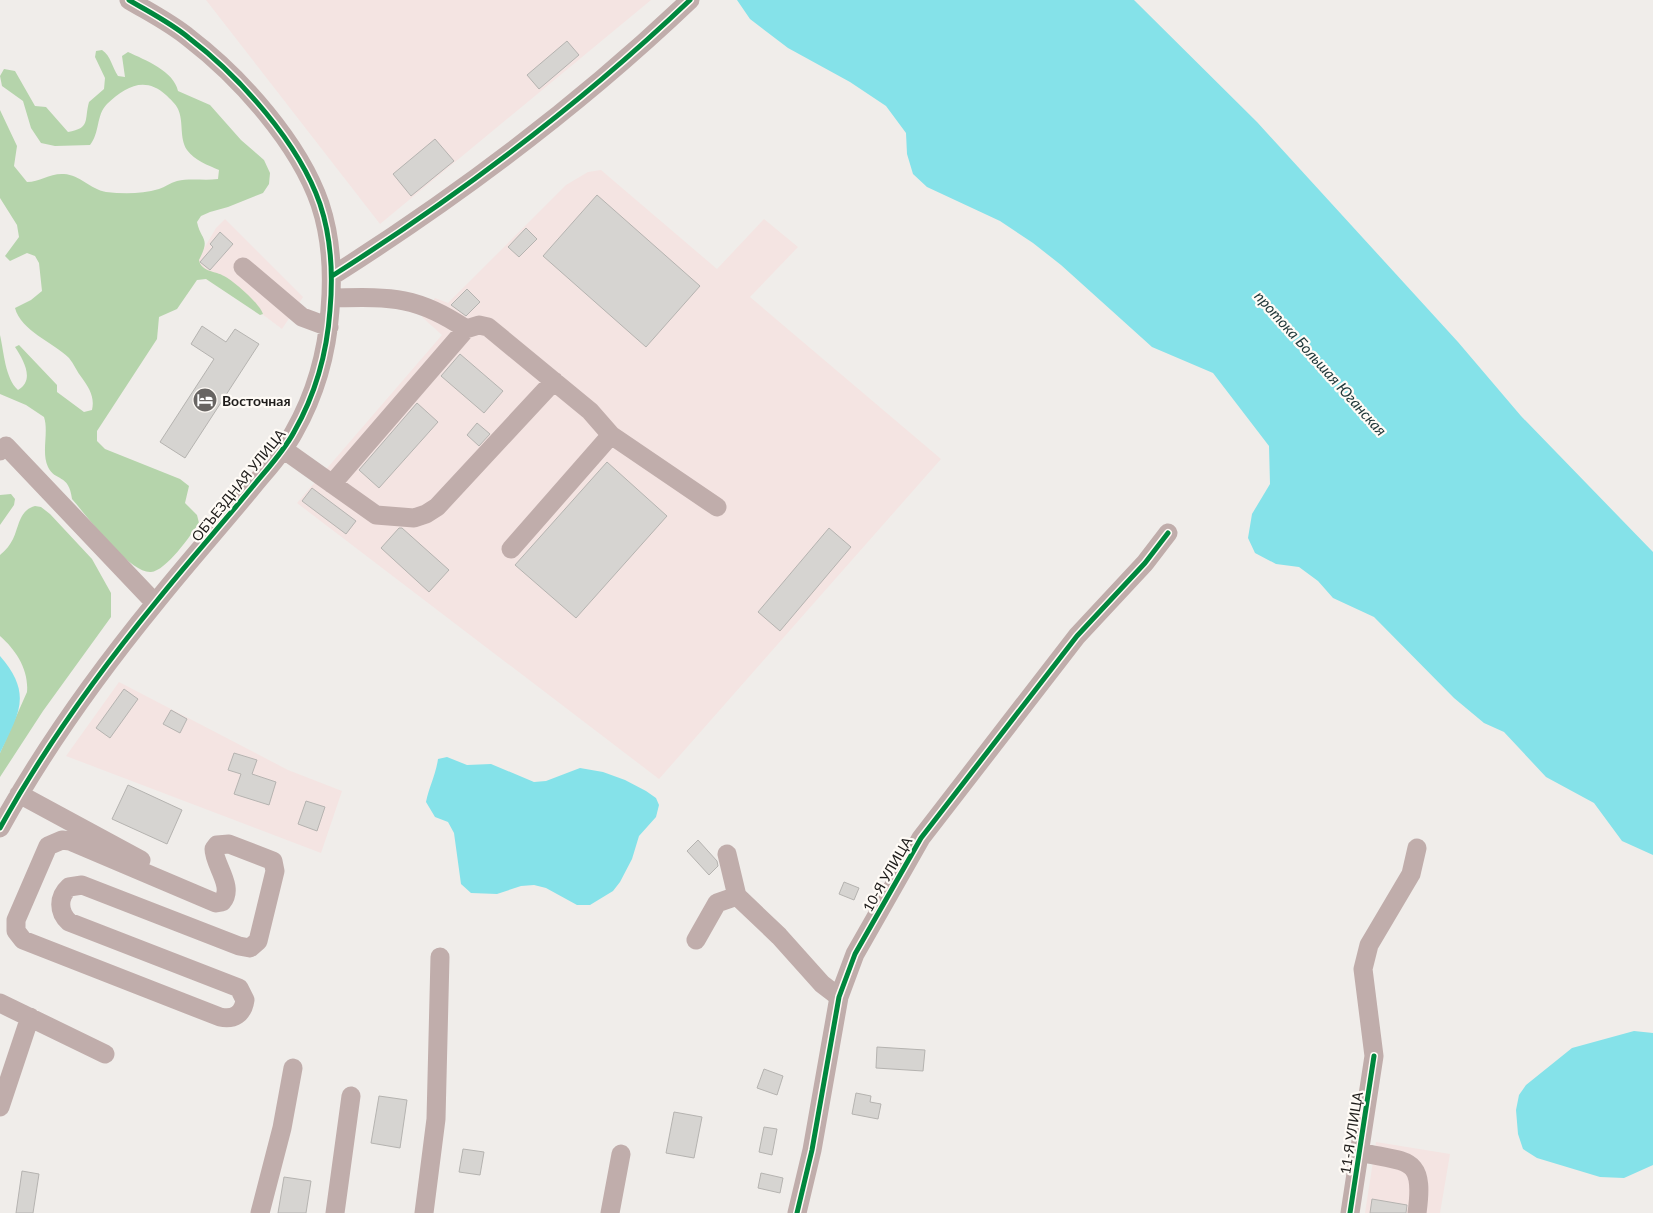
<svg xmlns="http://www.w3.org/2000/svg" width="1653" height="1213" viewBox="0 0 1653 1213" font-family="Lato,sans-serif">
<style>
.industrial{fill:#f4e4e2}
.forest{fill:#b5d4ab}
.water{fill:#85e2e9}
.building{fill:#d6d4d1;stroke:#b5b3b0}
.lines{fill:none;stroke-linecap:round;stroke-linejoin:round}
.minor{stroke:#c0adab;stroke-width:19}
.cycleway-casing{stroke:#fffbf6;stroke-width:8}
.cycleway{stroke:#00873e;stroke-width:5}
.labels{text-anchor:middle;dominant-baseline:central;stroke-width:4.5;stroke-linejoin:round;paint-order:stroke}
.poi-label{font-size:14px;font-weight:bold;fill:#1e1c1a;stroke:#fffbf6;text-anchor:start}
.street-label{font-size:14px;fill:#1e1c1a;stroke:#fffbf6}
.water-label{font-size:15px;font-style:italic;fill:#20383a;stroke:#fffbf6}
</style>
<rect width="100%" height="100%" fill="#f0edea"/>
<path class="industrial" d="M 206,0 L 651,0 L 380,224 Z
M 601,170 L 717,269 L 764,219 L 798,247 L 750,297 L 941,459 L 659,779 L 297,503 L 442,335 L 422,317 L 435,298 L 448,303 L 566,185 L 588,172 Z
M 225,219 L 303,297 L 282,329 L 195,264 L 216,228 Z
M 119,682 L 288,770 L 342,791 L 321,853 L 66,756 Z
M 1376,1142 L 1450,1154 L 1440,1213 L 1365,1213 Z"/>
<path class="forest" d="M 102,50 C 111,56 112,67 118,76 L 125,77 L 122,56 L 128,52 C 145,60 174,71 178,91 L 210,105 L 241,140 L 264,160 L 270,173 L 269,184 L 263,193 L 228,207 L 210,212 L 201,216 L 197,222 C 201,241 211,237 199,260 C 201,272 216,271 224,276 C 234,281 260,304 263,314 L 260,315 L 206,279 L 197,280 L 177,309 L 159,317 L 157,339 L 97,431 L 97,441 L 105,449 L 180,479 L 189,486 L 185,503 L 197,515 L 199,523 C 191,535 166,571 151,572 C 130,574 87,516 72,499 C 69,473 55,482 48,467 C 41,452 49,432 44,417 L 26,405 L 0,394 L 0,335 C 4,352 5,378 18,390 C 35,380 24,361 15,347 L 19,345 L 57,385 L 57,392 L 84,412 L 92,410 C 95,397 89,388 82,378 C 77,372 74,364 69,358 C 53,342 21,331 15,308 L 31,300 L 42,291 L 39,263 L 35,256 L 27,253 L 10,261 L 5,256 L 19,237 L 17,225 L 0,198 L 0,110 L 17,146 L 14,166 L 27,182 C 40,182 50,173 64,174 C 80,175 90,189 106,192 C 124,194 142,194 159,189 C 165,187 170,183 177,181 C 190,178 205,181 218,179 L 219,170 C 208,165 195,161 187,150 C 179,138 184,122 178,109 C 176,104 170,99 166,95 C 145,76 126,86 107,104 C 96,115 100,133 90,145 L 55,146 L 41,143 L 31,128 L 23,101 L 2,86 L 0,76 L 4,69 L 15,71 L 35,106 L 46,107 L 68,132 C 91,128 84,120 89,102 L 104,89 L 105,78 L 95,57 L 96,51 Z
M 11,494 L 15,499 L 14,505 L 0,525 L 0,495 Z
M 35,506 L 41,507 L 50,514 L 92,559 L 111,593 L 111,617 L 43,711 L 0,777 L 0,753 L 27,692 C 29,670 16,650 0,636 L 0,555 C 6,550 10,545 13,539 C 19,527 19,510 35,506 Z"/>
<path class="water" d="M 737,0 L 1134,0 L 1257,122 L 1458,342 L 1521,416 L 1653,552 L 1653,855 L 1622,841 L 1594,803 L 1546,777 L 1504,732 L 1484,723 L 1454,698 L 1374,617 L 1333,598 L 1318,581 L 1299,567 L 1276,564 L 1255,553 L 1248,538 L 1252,514 L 1270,484 L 1269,446 L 1213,373 L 1152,347 L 1061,265 L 1033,243 L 1000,221 L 927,187 L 913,174 L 907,154 L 906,133 L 886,106 L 850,82 L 788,48 L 750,19 Z
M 0,656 C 33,694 19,713 0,753 Z
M 447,757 L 467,765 L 491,764 L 534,782 L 546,781 L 580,768 L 603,772 L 625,780 L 646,791 L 656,798 L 659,805 L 656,817 L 639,836 L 632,859 L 620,882 L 613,891 L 590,905 L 577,905 L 546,888 L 534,885 L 521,886 L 497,894 L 471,893 L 461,884 L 454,833 L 448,822 L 435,817 L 426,802 C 429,787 436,774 438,759 Z
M 1634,1031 L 1653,1033 L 1653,1165 L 1624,1178 L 1600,1177 L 1537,1158 L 1523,1149 L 1518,1134 L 1516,1110 L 1519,1095 L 1526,1085 L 1572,1048 Z"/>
<path class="building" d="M 567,41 L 579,55 L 539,89 L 527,75 Z
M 435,139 L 454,161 L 411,196 L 393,174 Z
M 597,195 L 700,286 L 646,347 L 543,256 Z
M 526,228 L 537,239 L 519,257 L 508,247 Z
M 220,232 L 233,244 L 210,270 L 200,262 L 213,247 L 210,244 Z
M 467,289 L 480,302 L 466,316 L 451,305 Z
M 202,326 L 226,342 L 235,329 L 259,344 L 185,458 L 160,442 L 214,359 L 191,344 Z
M 460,354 L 503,391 L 484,413 L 441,376 Z
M 417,403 L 438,422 L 379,488 L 359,470 Z
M 477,423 L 490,434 L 479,446 L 467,435 Z
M 607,462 L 667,516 L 576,618 L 515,565 Z
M 312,488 L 356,521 L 346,534 L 302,501 Z
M 399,528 L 402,528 L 449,570 L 429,592 L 381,548 Z
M 829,528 L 851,547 L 780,631 L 758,612 Z
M 124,689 L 138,699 L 110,738 L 96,728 Z
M 171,710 L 187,719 L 180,733 L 163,724 Z
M 234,753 L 257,760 L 252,774 L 276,782 L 269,805 L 234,794 L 241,774 L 228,770 Z
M 128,785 L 182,810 L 167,844 L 112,819 Z
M 306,801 L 325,807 L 317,831 L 298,824 Z
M 698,840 L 717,861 L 718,866 L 709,875 L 687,851 Z
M 844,882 L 859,888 L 854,900 L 839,894 Z
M 877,1047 L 925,1050 L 923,1071 L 876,1068 Z
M 764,1069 L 783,1076 L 777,1095 L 757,1088 Z
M 856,1093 L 871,1096 L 870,1102 L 881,1104 L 878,1119 L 852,1114 Z
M 379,1096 L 407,1100 L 400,1148 L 371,1143 Z
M 674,1112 L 702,1117 L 694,1158 L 666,1153 Z
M 764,1127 L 777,1129 L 772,1155 L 759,1152 Z
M 463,1149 L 484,1152 L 480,1175 L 459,1172 Z
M 22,1171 L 39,1174 L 33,1213 L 16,1213 Z
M 761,1173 L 783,1178 L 780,1193 L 758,1188 Z
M 284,1177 L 311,1181 L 306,1213 L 278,1213 Z
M 1372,1199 L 1407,1205 L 1406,1213 L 1370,1213 Z"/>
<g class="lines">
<path class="minor" d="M 243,267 L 302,317 L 329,327
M 332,276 C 458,196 581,104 690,0
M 331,298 C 389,297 416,295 466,329 L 479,325 L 488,327 L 590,411 L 611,435 L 717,507
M 283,449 L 376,515 L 414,518 L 426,514 L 437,507 L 554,381
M 0,451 L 6,446 L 155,603
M 332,484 L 466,329
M 511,549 L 611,435
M 19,794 L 141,860
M 0,828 C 44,748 98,673 156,602 C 188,562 222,524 254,485 C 268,468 284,451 294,432 C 315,395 327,353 330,310 C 333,276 331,237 320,204 C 299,143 240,77 189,38 C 171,23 149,12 129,0
M 62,840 L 70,841 L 216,903 L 222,902 C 235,887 214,865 214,849 L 217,845 L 229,844 L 273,861 L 275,871 L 258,941 L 250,948 L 239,946 L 82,885 L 69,887 C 58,897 58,912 69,922 L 239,988 L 245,1000 C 243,1014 234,1020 220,1017 L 23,940 L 16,931 L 16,920 L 48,846 Z
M 727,854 L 737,896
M 696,940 L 717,903 L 737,896 L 779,936 L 822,984 L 839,997
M 0,1003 L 105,1054
M 0,1107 L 30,1017
M 1359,1152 C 1408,1163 1425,1155 1417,1213
M 260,1213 L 282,1128 L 293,1068
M 335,1213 L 351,1096
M 424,1213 L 436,1119 L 440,957
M 610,1213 L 621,1154
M 797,1213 L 812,1150 L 839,997 L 855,954 L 921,838 L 1077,636 L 1145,563 L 1168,533
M 1350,1213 L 1374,1056 L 1363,969 L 1369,945 L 1411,874 L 1417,848"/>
<defs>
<path id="cycleway" d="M 332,276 C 458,196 581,104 690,0
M 0,828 C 44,748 98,673 156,602 C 188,562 222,524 254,485 C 268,468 284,451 294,432 C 315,395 327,353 330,310 C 333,276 331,237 320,204 C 299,143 240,77 189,38 C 171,23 149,12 129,0
M 797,1213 L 812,1150 L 839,997 L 855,954 L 921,838 L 1077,636 L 1145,563 L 1168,533
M 1350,1213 L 1374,1056"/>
</defs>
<use href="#cycleway" class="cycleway-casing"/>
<use href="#cycleway" class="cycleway"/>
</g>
<defs>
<symbol id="hotel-disc" viewBox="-11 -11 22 22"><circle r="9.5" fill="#686563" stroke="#fffbf6"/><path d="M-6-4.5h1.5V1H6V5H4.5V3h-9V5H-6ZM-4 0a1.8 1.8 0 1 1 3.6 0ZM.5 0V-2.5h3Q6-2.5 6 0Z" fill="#fff"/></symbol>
</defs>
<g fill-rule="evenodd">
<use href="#hotel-disc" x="191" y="386" width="28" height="28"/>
</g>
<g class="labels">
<g class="poi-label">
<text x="222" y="400">Восточная</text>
</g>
<g class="street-label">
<text transform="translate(238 485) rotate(-51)">ОБЪЕЗДНАЯ УЛИЦА</text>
<text transform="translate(887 874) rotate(-60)">10-Я УЛИЦА</text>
<text transform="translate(1351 1133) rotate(-81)">11-Я УЛИЦА</text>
</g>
<g class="water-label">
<text transform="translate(1321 363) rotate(48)">протока Большая Юганская</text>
</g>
</g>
</svg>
